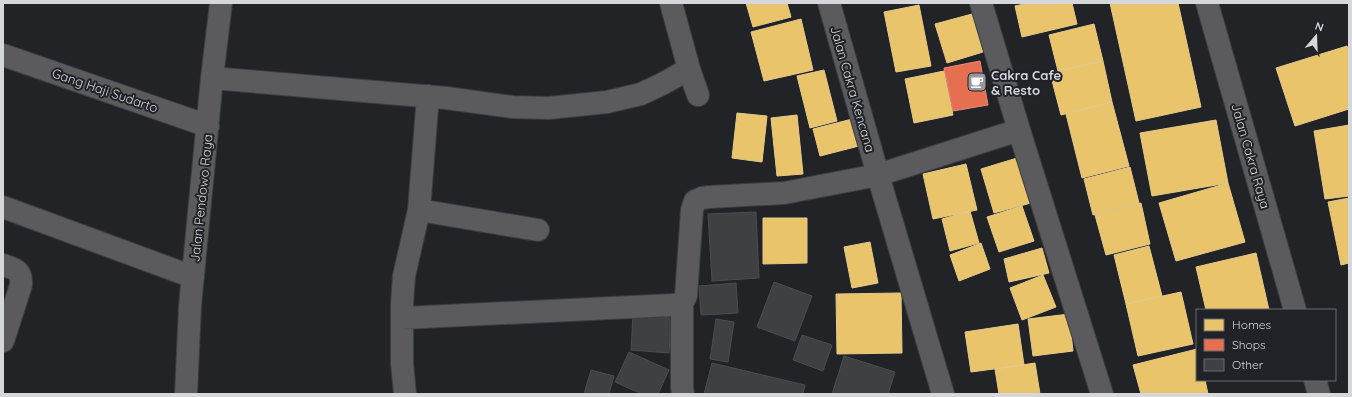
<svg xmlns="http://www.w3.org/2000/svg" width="1352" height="397" viewBox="0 0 1352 397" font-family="Quicksand,sans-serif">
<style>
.homes{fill:#e9c46a;stroke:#e3ca8c}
.shops{fill:#e76f51;stroke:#e28e7a}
.building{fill:#3f4042;stroke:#4b4c4e}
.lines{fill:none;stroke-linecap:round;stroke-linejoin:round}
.minor-casing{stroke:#3c3d40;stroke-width:24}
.minor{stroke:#5b5b5d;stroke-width:22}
.labels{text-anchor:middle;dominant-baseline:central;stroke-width:4;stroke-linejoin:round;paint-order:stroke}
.poi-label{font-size:13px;font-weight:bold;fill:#d6d7da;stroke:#212227;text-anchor:start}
.street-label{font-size:13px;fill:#d6d7da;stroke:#212227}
</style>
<rect width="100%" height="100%" fill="#222326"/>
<path class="homes" d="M 746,3 L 787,3 L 791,17 L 753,27 Z
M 1029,3 L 1072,3 L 1077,24 L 1022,37 L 1015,6 Z
M 1110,3 L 1178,3 L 1201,107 L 1136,121 Z
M 919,5 L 931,66 L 896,72 L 884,12 Z
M 972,14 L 983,52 L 947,63 L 935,24 Z
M 801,19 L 813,70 L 764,81 L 751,32 Z
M 1094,24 L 1103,61 L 1058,71 L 1049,35 Z
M 1347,46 L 1349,53 L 1349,109 L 1295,126 L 1276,68 Z
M 1103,61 L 1112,102 L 1061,115 L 1050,73 Z
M 824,70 L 837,121 L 810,128 L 797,76 Z
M 944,71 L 953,115 L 914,123 L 905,79 Z
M 1112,102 L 1129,166 L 1082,178 L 1066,114 Z
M 737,113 L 767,116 L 762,162 L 732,158 Z
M 797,115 L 803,174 L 777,176 L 771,118 Z
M 856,118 L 863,145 L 820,156 L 813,129 Z
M 1216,120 L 1228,183 L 1152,196 L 1140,133 Z
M 1349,125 L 1349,196 L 1325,199 L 1314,131 Z
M 1017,158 L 1031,203 L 994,213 L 981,169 Z
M 966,164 L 977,210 L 933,219 L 923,174 Z
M 1130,167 L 1139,203 L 1093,215 L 1084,179 Z
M 1228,183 L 1245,242 L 1176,261 L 1159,203 Z
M 1349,198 L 1349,263 L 1341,265 L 1328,202 Z
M 1141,203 L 1150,244 L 1106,255 L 1095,215 Z
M 1022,206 L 1034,241 L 999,252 L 987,217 Z
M 970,211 L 979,243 L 950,251 L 942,219 Z
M 763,218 L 807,218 L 807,263 L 763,264 Z
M 870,242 L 878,283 L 852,288 L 844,247 Z
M 981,243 L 990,269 L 959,281 L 950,255 Z
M 1149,246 L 1162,296 L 1126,304 L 1114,255 Z
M 1042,248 L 1049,273 L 1009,282 L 1004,259 Z
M 1256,253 L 1269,310 L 1206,310 L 1196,267 Z
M 1043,275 L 1056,307 L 1022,320 L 1010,288 Z
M 1181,292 L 1193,344 L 1138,356 L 1126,304 Z
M 901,293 L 902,353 L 837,354 L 836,294 Z
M 1069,314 L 1073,351 L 1033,356 L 1028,319 Z
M 1018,324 L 1024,365 L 971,372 L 965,332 Z
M 1197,349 L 1197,380 L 1205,380 L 1208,394 L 1141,394 L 1133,365 Z
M 1035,363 L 1040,394 L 999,394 L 995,369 Z"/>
<path class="shops" d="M 980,61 L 988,105 L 953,111 L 944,68 Z"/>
<path class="building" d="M 756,212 L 759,278 L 712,281 L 708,214 Z
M 774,282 L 812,296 L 795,341 L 757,327 Z
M 736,283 L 738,313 L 701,315 L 699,286 Z
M 633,315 L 671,318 L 669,353 L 631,350 Z
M 716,319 L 734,322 L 728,362 L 710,359 Z
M 802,335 L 832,345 L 823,371 L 793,360 Z
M 629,352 L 669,370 L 658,394 L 642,394 L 615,382 Z
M 844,356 L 895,372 L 888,394 L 832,394 Z
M 712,363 L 805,385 L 803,394 L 704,394 Z
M 591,370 L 614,376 L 609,394 L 584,394 Z"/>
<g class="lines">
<defs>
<path id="minor" d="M 671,3 L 689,69 L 698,95
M 829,3 L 878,175 L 943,394
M 981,3 L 1019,130 L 1102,394
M 1207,3 L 1295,310
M 3,55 L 208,126
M 212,78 L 446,98 L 512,107 L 549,108 L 607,102 L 641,94 L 664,83 L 689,69
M 3,207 L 193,277
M 419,210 L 538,230
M 3,265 C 15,269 22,270 21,285 L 3,341
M 682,303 L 682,387 L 683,394
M 403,318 L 673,305 L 682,303 L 686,296 L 692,210 L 695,201 L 702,198 L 709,197 L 784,193 L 878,175 L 1019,130
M 1315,380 L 1319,394
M 186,394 L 190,306 L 212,78 L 221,3
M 405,394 L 402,363 L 402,304 L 404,276 L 419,210 L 428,96"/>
</defs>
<use href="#minor" class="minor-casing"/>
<use href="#minor" class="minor"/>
</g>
<defs>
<symbol id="cafe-square" viewBox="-11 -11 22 22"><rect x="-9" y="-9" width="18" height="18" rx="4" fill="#97989b" stroke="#212227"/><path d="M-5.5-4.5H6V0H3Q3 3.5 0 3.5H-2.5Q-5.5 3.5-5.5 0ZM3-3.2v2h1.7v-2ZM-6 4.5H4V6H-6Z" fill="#fff"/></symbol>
</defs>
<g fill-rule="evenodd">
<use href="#cafe-square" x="966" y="71" width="22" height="22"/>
</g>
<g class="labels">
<g class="poi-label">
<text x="991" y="75">Cakra Cafe<tspan x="991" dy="15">&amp; Resto</tspan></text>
</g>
<g class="street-label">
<text transform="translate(853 89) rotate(74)">Jalan Cakra Kencana</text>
<text transform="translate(105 90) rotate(19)">Gang Haji Sudarto</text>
<text transform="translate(1251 156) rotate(74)">Jalan Cakra Raya</text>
<text transform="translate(201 198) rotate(-84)">Jalan Pendowo Raya</text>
</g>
</g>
<rect width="1352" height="397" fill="none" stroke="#d6d7da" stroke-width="8"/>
<rect x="1196" y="309" width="140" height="72" fill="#212227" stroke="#696a6f"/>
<rect x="1204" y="319" width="20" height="12" fill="#e9c46a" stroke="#696a6f"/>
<text x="1232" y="329" font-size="12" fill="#d6d7da">Homes</text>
<rect x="1204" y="339" width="20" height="12" fill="#e76f51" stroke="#696a6f"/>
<text x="1232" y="349" font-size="12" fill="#d6d7da">Shops</text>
<rect x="1204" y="359" width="20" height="12" fill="#3f4042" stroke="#696a6f"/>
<text x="1232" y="369" font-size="12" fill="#d6d7da">Other</text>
<g transform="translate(1316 36) rotate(19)" stroke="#212227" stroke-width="3" paint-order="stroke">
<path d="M0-3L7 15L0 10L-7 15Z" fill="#d6d7da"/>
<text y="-6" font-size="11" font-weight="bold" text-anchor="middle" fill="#d6d7da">N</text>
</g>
</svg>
